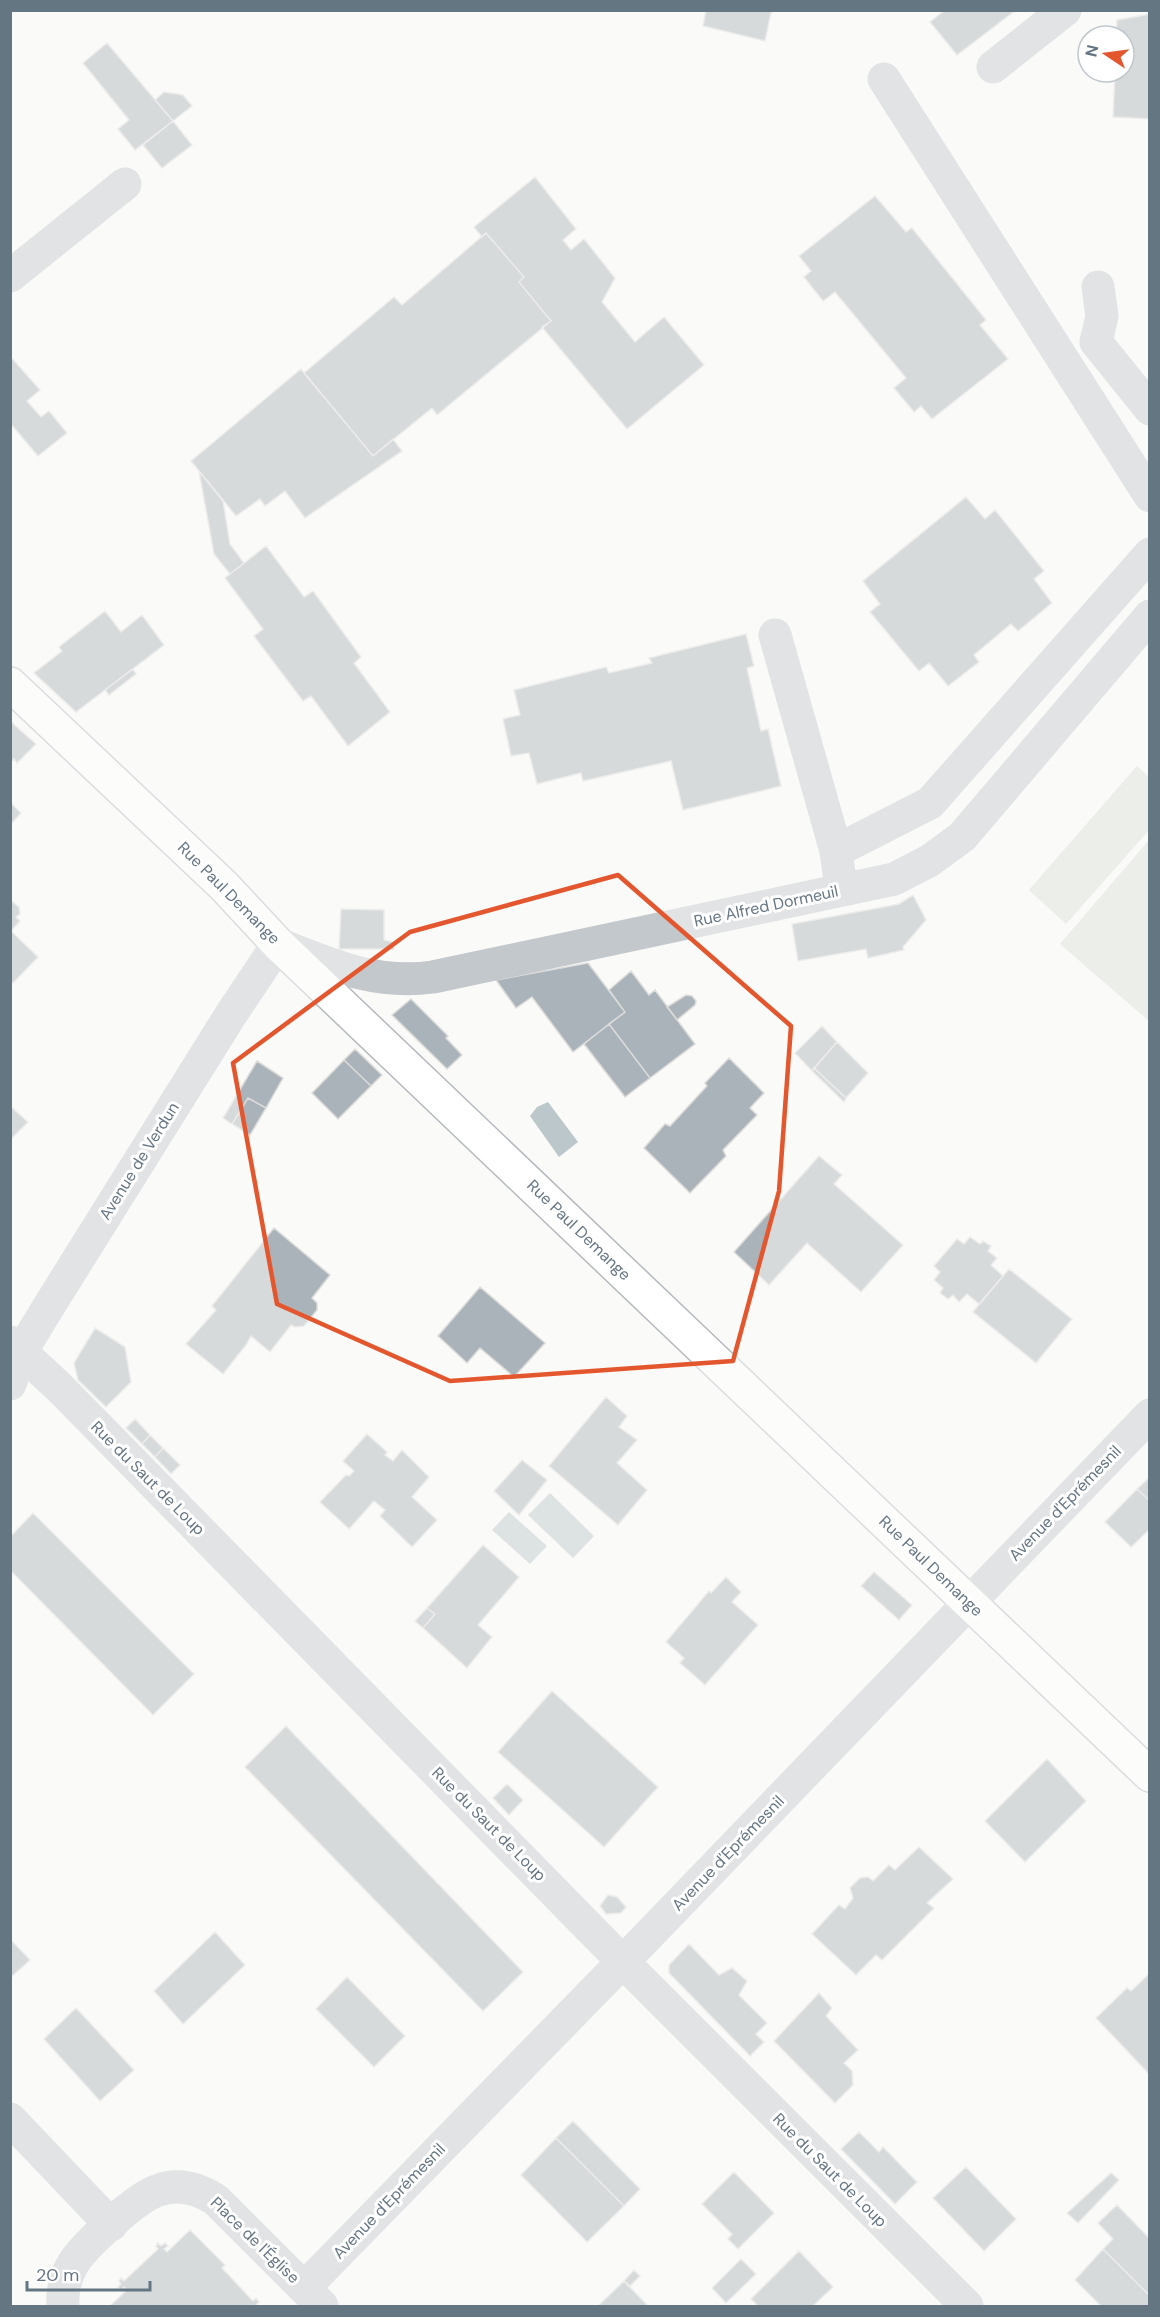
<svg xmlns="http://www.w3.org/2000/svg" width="1160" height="2317" viewBox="0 0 1160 2317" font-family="'DM Sans',sans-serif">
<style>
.green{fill:#dadfd7}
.water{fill:#bbc7cb}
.building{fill:#aab3b9;stroke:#dcdcda;stroke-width:1.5}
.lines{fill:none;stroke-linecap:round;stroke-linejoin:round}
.major-casing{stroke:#b5babe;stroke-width:36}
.minor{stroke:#c3c8cc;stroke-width:33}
.major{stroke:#fff;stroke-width:33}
.marked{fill:none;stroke:#e4572e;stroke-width:4.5;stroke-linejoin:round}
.labels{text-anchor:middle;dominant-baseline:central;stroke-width:6;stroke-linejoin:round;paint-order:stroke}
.street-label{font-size:16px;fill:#657683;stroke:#fff}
</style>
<rect width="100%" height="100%" fill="#fafaf8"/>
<path class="green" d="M 1137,766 L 1149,777 L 1149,830 L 1066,924 L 1029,890 Z
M 1149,840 L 1149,1021 L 1060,944 Z"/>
<path class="water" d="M 548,1102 L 578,1142 L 559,1157 L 530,1116 L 537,1107 Z
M 550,1493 L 594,1536 L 573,1558 L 528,1515 Z
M 509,1512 L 547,1546 L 530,1564 L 492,1530 Z"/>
<path class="building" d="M 706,10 L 775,10 L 771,13 L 765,41 L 703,26 Z
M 945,10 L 1016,10 L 957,55 L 930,22 Z
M 1150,14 L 1150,119 L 1113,117 L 1115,72 L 1124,72 L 1124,36 L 1116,36 L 1117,20 Z
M 107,43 L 173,121 L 135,150 L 118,129 L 129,120 L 83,63 Z
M 164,92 L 183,95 L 192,106 L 173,121 L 155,100 Z
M 173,121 L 192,145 L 162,168 L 143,145 Z
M 535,177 L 576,229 L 563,240 L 571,250 L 584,239 L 615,278 L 602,302 L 635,342 L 664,317 L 704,365 L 627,429 L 542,327 L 551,321 L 519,282 L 524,277 L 486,233 L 482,237 L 474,227 Z
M 875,196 L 906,232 L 912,228 L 986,320 L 980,325 L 1008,359 L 932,419 L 921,406 L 914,412 L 894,388 L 906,378 L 835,292 L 823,301 L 804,277 L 811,271 L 799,256 Z
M 486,233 L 524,277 L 519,282 L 551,321 L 437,415 L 432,408 L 373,456 L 304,373 L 394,297 L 402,305 Z
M 10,356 L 40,390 L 27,401 L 41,417 L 49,411 L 67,433 L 38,456 L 10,423 Z
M 301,369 L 373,456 L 393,439 L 402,451 L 305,518 L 285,491 L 265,506 L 260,499 L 236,516 L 191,461 Z
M 199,471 L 223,501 L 230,544 L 244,563 L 230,574 L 214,554 Z
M 966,497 L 985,519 L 995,510 L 1044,571 L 1034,579 L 1052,603 L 1018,631 L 1011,624 L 974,655 L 979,662 L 948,686 L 929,663 L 919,671 L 870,612 L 880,604 L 863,581 Z
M 266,546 L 304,597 L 313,591 L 361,657 L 354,663 L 390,712 L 348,746 L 311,696 L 303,701 L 254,636 L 263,629 L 225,578 Z
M 105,611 L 121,632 L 142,615 L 164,645 L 76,712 L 34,673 L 62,651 L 59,647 Z
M 746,634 L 754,666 L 747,668 L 761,731 L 768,729 L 781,786 L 683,810 L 671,761 L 583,781 L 581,773 L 537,784 L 529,753 L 511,756 L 503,719 L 520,715 L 514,690 L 606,667 L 609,673 L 652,663 L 649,658 Z
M 133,669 L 136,674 L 109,695 L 105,690 Z
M 10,721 L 36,744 L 17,763 L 14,759 L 10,763 Z
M 10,802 L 21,813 L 10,825 Z
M 913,895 L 926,920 L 903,947 L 904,950 L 868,958 L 866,949 L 798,961 L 792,924 L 899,904 Z
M 10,900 L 19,907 L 20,914 L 16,917 L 20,921 L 11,931 L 38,957 L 13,983 L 10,980 Z
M 341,909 L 384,910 L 384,940 L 393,942 L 393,949 L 339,949 Z
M 588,963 L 625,1012 L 573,1052 L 532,997 L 516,1008 L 496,980 Z
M 631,971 L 649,995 L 655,990 L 695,1044 L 650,1078 L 609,1024 L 625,1012 L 609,990 Z
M 686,995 L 692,996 L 696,1001 L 695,1005 L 677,1020 L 667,1007 Z
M 411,999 L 448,1036 L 446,1038 L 462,1055 L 447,1069 L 392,1015 Z
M 609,1024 L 650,1078 L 625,1097 L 584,1044 Z
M 822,1026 L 837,1042 L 812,1071 L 795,1053 Z
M 837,1042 L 868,1073 L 846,1098 L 814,1068 Z
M 355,1049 L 382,1075 L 371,1086 L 344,1060 Z
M 729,1058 L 764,1093 L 750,1108 L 757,1115 L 723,1150 L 726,1156 L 690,1193 L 644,1148 L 665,1124 L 670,1126 L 707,1086 L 705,1083 Z
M 344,1060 L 371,1086 L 338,1119 L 312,1093 Z
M 257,1061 L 283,1078 L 266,1108 L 248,1098 L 232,1124 L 223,1118 Z
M 814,1068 L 846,1098 L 844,1102 L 812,1071 Z
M 248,1098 L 266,1108 L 250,1135 L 232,1124 Z
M 10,1106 L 28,1122 L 10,1140 Z
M 819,1156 L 842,1175 L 834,1184 L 903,1245 L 861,1292 L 807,1243 L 769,1285 L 734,1252 Z
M 274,1228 L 330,1275 L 312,1298 L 317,1303 L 317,1310 L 304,1326 L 295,1327 L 291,1325 L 270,1352 L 251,1336 L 246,1345 L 223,1374 L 186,1344 L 216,1310 L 212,1306 Z
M 970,1237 L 980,1244 L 983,1241 L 991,1246 L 988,1251 L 997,1258 L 991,1265 L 1003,1276 L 979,1304 L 967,1294 L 959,1302 L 953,1295 L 948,1299 L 940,1293 L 943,1288 L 934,1280 L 940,1272 L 934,1266 L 957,1239 L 964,1244 Z
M 1009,1269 L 1072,1319 L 1036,1363 L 973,1312 Z
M 480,1287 L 545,1343 L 514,1377 L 480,1348 L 467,1363 L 438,1336 Z
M 95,1328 L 125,1347 L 131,1382 L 106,1407 L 78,1380 L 74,1363 Z
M 606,1397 L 627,1416 L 619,1427 L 637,1440 L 617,1463 L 647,1490 L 618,1525 L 549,1466 Z
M 135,1419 L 150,1435 L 142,1444 L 126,1428 Z
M 367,1434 L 387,1452 L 385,1455 L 393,1461 L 402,1450 L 429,1477 L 412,1497 L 437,1520 L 412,1547 L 380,1516 L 385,1510 L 374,1501 L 349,1529 L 320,1502 L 346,1475 L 349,1476 L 354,1471 L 343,1461 Z
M 150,1435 L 163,1448 L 155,1457 L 142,1444 Z
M 163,1448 L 180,1465 L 171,1474 L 155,1457 Z
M 522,1460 L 547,1480 L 519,1515 L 494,1491 Z
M 1150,1477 L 1150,1501 L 1137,1489 Z
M 1137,1489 L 1150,1501 L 1150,1529 L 1131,1547 L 1105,1522 Z
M 33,1513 L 194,1674 L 153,1715 L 10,1570 L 10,1537 Z
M 483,1545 L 519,1577 L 478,1625 L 492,1637 L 467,1668 L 423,1628 L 435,1614 L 427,1608 Z
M 874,1572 L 912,1605 L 899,1620 L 861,1586 Z
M 726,1577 L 741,1592 L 732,1602 L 758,1625 L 705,1685 L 680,1663 L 684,1658 L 666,1642 L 709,1591 L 711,1593 Z
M 427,1608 L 435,1614 L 423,1628 L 415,1621 Z
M 552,1691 L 658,1787 L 604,1847 L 498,1752 Z
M 286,1726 L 523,1972 L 483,2011 L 245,1767 Z
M 1047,1759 L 1086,1801 L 1025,1862 L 985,1821 Z
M 507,1784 L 523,1800 L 509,1815 L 493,1798 Z
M 919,1847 L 953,1879 L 927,1903 L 934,1908 L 882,1960 L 876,1955 L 856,1975 L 812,1934 L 839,1905 L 845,1909 L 853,1898 L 850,1888 L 860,1878 L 868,1877 L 873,1881 L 889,1865 L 895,1870 Z
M 608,1895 L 617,1897 L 626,1907 L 621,1913 L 606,1914 L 600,1906 Z
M 215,1932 L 245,1965 L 183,2024 L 154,1991 Z
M 10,1939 L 30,1960 L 10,1978 Z
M 689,1944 L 719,1975 L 732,1968 L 747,1981 L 739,1995 L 767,2023 L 756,2034 L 764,2042 L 750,2056 L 669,1973 L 669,1965 Z
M 1150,1973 L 1150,2075 L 1096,2018 L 1127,1988 L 1131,1991 Z
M 347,1977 L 405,2036 L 374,2067 L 316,2009 Z
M 819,1993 L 832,2008 L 826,2016 L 858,2050 L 844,2063 L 852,2071 L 853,2085 L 835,2103 L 774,2041 Z
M 76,2008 L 134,2070 L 100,2101 L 44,2039 Z
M 573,2121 L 640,2189 L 624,2206 L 556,2138 Z
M 859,2132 L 879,2152 L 883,2147 L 917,2182 L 895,2204 L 841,2149 Z
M 556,2138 L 624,2206 L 587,2242 L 521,2175 Z
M 966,2167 L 1016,2219 L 984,2251 L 933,2198 Z
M 734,2172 L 774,2213 L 738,2249 L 728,2239 L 732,2234 L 702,2204 Z
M 1111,2173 L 1119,2180 L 1078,2223 L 1067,2213 Z
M 1117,2205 L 1150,2239 L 1150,2296 L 1103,2249 L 1113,2239 L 1098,2223 Z
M 190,2230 L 225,2265 L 222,2268 L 253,2301 L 256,2298 L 259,2302 L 256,2305 L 258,2306 L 110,2306 L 127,2290 L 124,2287 L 121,2290 L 118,2287 L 121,2284 L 119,2281 L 121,2278 L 124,2281 L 158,2249 L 156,2246 L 158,2243 L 161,2246 L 165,2243 L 168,2246 L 164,2249 L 167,2252 Z
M 1103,2249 L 1150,2296 L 1150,2306 L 1101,2306 L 1075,2280 Z
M 799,2251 L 833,2287 L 813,2306 L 758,2306 L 751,2299 Z
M 741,2259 L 756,2274 L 726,2303 L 712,2288 Z
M 634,2270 L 640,2276 L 630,2286 L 624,2281 Z
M 624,2281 L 648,2306 L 598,2306 Z"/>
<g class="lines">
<defs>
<path id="major" d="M 10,684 L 224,886 L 278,944 L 1150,1775"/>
</defs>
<use href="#major" class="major-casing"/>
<path class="minor" d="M 993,67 L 1065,10
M 884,79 L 1150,496
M 10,276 L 125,184
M 1098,287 L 1102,316 L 1096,342 L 1150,409
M 775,635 L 836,851 L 839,873
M 836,851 L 930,803 L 1150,554
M 10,1342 L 59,1387 L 622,1961 L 967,2306
M 10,1384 L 21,1352 L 49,1306 L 230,1016 L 278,944 C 332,965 374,985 433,977 L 894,879 L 929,861 L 962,837 L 1150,616
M 10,2119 L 111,2225
M 304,2288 L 643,1941 L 1150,1415
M 63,2306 C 62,2291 66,2275 74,2262 C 87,2243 138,2196 159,2190 C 179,2183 199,2189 216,2200 L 322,2306"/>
<use href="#major" class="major"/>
</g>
<path d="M0 0H1160V2317H0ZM 618,875 L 791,1026 L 779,1191 L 733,1361 L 450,1381 L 277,1304 L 233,1063 L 410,932 Z" fill="#fafaf8" fill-opacity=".55" fill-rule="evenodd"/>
<path class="marked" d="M 618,875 L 791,1026 L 779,1191 L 733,1361 L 450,1381 L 277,1304 L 233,1063 L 410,932 Z"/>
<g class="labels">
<g class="street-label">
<text transform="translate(229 893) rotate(45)">Rue Paul Demange</text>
<text transform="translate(766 906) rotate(-12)">Rue Alfred Dormeuil</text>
<text transform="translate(139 1161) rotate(-58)">Avenue de Verdun</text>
<text transform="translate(579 1230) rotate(44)">Rue Paul Demange</text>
<text transform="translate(148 1478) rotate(45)">Rue du Saut de Loup</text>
<text transform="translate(1065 1503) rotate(-46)">Avenue d'Eprémesnil</text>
<text transform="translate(931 1566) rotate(44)">Rue Paul Demange</text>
<text transform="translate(489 1824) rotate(45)">Rue du Saut de Loup</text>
<text transform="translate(728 1853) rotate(-46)">Avenue d'Eprémesnil</text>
<text transform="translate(830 2170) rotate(45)">Rue du Saut de Loup</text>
<text transform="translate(389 2201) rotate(-46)">Avenue d'Eprémesnil</text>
<text transform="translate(255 2240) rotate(44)">Place de l'Église</text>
</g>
</g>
<rect width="1160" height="2317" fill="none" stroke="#657683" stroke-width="24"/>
<g transform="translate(1106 54) rotate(283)"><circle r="28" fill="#ffffff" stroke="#c1c8cd" stroke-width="1.5"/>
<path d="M0-4.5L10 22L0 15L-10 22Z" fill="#e4572e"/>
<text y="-9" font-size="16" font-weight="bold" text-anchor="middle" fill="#657683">N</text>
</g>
<path d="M27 2281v9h123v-9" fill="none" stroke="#657683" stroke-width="3"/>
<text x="36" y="2281" font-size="18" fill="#657683" stroke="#ffffff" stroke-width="4.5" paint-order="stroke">20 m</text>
</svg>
